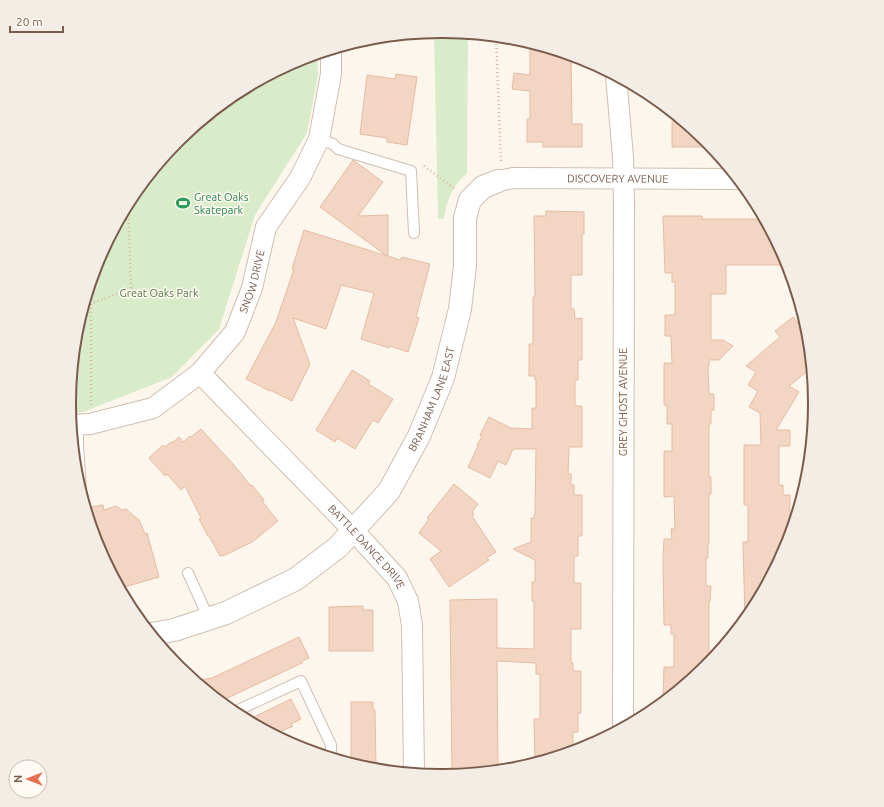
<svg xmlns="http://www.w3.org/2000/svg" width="884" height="807" viewBox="0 0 884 807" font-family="Ubuntu,sans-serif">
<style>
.green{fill:#d8ecc9}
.building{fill:#f3d5c3;stroke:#e6bba3}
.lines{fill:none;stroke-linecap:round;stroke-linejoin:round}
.service-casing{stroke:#d1beb0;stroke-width:12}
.minor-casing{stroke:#d1beb0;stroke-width:22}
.tertiary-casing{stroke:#d1beb0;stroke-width:24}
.path{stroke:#d9b8a5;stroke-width:2.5;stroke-dasharray:1 3;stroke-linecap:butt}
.service{stroke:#fff;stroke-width:10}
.minor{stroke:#fff;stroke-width:20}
.tertiary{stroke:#fff;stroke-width:22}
.labels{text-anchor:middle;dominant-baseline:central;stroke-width:3;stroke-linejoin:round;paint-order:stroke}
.street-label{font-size:11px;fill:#7a5c4d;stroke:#fffaf3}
.leisure-label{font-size:11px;fill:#27864d;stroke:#fffaf3;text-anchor:start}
.park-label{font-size:11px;fill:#537a41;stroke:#fffaf3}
.rim{fill:none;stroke:#7a5c4d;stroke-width:2}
</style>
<rect width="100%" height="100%" fill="#fdf6ec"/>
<path class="green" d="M 442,31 L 468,34 L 467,173 C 452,187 447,199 444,219 L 438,219 L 434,32 Z
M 317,54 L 318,75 L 307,133 L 255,215 L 219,329 L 172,377 L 83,412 L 70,413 L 70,403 L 77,331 L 98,261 L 132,196 L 179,140 L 235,94 L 300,59 Z"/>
<path class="building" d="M 530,43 L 571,55 L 572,124 L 582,124 L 582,147 L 543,147 L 543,142 L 527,142 L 527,119 L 530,119 L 530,91 L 512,89 L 514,73 L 530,75 Z
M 396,74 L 417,77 L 407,145 L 387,142 L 387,138 L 360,134 L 367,75 L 395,79 Z
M 672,121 L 682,121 L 706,140 L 711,147 L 672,147 Z
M 353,160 L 383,182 L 358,216 L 388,215 L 388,256 L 400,260 L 402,257 L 430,264 L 416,317 L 419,318 L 408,352 L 390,346 L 389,348 L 361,339 L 374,293 L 341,285 L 326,329 L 293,318 L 310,364 L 292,401 L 270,390 L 270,391 L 246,379 L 276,322 L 294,269 L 292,269 L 304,230 L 387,256 L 320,207 Z
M 546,211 L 584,212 L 584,234 L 582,234 L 582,275 L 571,275 L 571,309 L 574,309 L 575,319 L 582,318 L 582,360 L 578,360 L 578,380 L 575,380 L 575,406 L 582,406 L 582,447 L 569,447 L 568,474 L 571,474 L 571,485 L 574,485 L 574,495 L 582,495 L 582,536 L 578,536 L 578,556 L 574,556 L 574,583 L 581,583 L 581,629 L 571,629 L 571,663 L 573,663 L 573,671 L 581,671 L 581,713 L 578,713 L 578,732 L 573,732 L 573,751 L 535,763 L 534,719 L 540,719 L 540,674 L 536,674 L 536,663 L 497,661 L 498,770 L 452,775 L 450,600 L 497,599 L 497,648 L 534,649 L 534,601 L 532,601 L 532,582 L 535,582 L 535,560 L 513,549 L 531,542 L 531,518 L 534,518 L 534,515 L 535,515 L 536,449 L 513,449 L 506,465 L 498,461 L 490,478 L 468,467 L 478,446 L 477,445 L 482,436 L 480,435 L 489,417 L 511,428 L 532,429 L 532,408 L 536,408 L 536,380 L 535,380 L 535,376 L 529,376 L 529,344 L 533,344 L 533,297 L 535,297 L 534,216 L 546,216 Z
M 663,216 L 702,216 L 702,219 L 764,219 L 787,265 L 726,265 L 726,294 L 711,294 L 711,340 L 723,340 L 733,346 L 719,360 L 709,360 L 709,366 L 708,366 L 709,394 L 714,394 L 714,410 L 711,410 L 711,424 L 709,424 L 709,477 L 711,477 L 711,494 L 709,494 L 709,543 L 708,543 L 708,558 L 706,558 L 706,586 L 711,586 L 710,601 L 709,601 L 709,663 L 705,667 L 663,701 L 664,667 L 674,667 L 674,634 L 671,634 L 671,625 L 664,625 L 663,562 L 664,539 L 672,539 L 671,529 L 675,529 L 674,496 L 664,497 L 664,451 L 672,451 L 672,424 L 667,424 L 667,405 L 664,405 L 664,363 L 672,363 L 671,336 L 665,336 L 665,315 L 675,315 L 675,282 L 672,282 L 672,273 L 665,273 Z
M 793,317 L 801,327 L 805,322 L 807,331 L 811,368 L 789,386 L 799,392 L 776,430 L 790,430 L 790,446 L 779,446 L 779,485 L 783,485 L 783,495 L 790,495 L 790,532 L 786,546 L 752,611 L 745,619 L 743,542 L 748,542 L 748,505 L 744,505 L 744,445 L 761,445 L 760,413 L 749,407 L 758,391 L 748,385 L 756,372 L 746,366 L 780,337 L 775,331 Z
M 352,370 L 370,381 L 368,384 L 393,399 L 378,423 L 373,420 L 355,449 L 337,438 L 335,442 L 316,430 Z
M 201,429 L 233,464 L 251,486 L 252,485 L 264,500 L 262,501 L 278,521 L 252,542 L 223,556 L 222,555 L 220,556 L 209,536 L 208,536 L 199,519 L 201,518 L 185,486 L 181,490 L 167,474 L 165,476 L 149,458 L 163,445 L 165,447 L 171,442 L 172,443 L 179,437 L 183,442 L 190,436 L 191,437 Z
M 454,484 L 478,504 L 472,512 L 474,514 L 472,516 L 496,552 L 487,558 L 489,560 L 449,587 L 430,559 L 441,551 L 419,533 L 429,519 L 427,518 Z
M 103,505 L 104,510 L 116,506 L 122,510 L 126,509 L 139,520 L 145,534 L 147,533 L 159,577 L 121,588 L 98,546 L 91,523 L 90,507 Z
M 363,606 L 363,610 L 373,610 L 373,651 L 329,651 L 329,607 Z
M 299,637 L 309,658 L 302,661 L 302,663 L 221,701 L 195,681 L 212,678 Z
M 291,699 L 301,719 L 291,724 L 293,726 L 275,734 L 248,720 Z
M 351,702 L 373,702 L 373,710 L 375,710 L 376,765 L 369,765 L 369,769 L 351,763 Z"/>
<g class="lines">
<defs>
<path id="service" d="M 319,139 L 333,144 L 338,149 L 411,171 L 414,233
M 78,425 L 78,446 L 81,490
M 188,573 L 209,619
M 234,712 L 301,681 L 331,745 L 331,757"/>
<g id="minor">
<path d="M 616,76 L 623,157 L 624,201 L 623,727"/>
<path id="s1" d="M 498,181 L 513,178 L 737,179"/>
<path id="s2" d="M 200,373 L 353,530 L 397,578 L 408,601 L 412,625 L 414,773"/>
<path id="s3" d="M 72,425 L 90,424 L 153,408 L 200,373 L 235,332 L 252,288 L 266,227 L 300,178 L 319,139 L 331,74 L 331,50"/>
</g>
<g id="tertiary">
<path id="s4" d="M 152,634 L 174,630 L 226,613 L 296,579 L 338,547 L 389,491 L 419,436 L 443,378 L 460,309 L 465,266 L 465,218 L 470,200 L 483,187 L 498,181"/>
</g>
</defs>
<use href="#service" class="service-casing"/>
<use href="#minor" class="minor-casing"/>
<use href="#tertiary" class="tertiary-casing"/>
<path class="path" d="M 496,36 L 501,162
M 424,166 L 455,189
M 91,405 L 91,304 L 131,288 L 128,205"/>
<use href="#service" class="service"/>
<use href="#minor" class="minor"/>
<use href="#tertiary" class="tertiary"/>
</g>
<defs>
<symbol id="stadium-bare" viewBox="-9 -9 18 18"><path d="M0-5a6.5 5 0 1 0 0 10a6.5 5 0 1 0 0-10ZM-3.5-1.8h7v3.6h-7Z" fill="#2e9e5b" stroke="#fffaf3" stroke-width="2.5" paint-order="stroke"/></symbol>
</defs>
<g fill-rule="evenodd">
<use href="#stadium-bare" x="173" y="193" width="20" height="20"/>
</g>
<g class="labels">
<g class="street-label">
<text stroke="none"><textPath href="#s1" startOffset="120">DISCOVERY AVENUE</textPath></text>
<text stroke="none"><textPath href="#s3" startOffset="249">SNOW DRIVE</textPath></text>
<text stroke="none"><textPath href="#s4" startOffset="385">BRANHAM LANE EAST</textPath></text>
<text transform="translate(623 402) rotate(-90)">GREY GHOST AVENUE</text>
<text stroke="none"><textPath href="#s2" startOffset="241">BATTLE DANCE DRIVE</textPath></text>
</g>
<g class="leisure-label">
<text x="194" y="197">Great Oaks<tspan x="194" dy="13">Skatepark</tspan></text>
</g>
<g class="park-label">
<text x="159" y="293">Great Oaks Park</text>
</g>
</g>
<path d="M0 0H884V807H0ZM441 38H443A365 365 0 0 1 808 403V404A365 365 0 0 1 443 769H441A365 365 0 0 1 76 404V403A365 365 0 0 1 441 38Z" fill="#f4ede6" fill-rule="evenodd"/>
<path class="rim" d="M441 38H443A365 365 0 0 1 808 403V404A365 365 0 0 1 443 769H441A365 365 0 0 1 76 404V403A365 365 0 0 1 441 38Z"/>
<g transform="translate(28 779) rotate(270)"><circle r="19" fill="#fffaf3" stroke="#cabbb1"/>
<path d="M0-3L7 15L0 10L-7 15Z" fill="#e76f51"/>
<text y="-6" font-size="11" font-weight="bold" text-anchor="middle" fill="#7a5c4d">N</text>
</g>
<path d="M10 26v6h53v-6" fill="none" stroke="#7a5c4d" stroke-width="2"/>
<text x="16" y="26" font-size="12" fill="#7a5c4d" stroke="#fffaf3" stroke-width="3" paint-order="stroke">20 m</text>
</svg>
